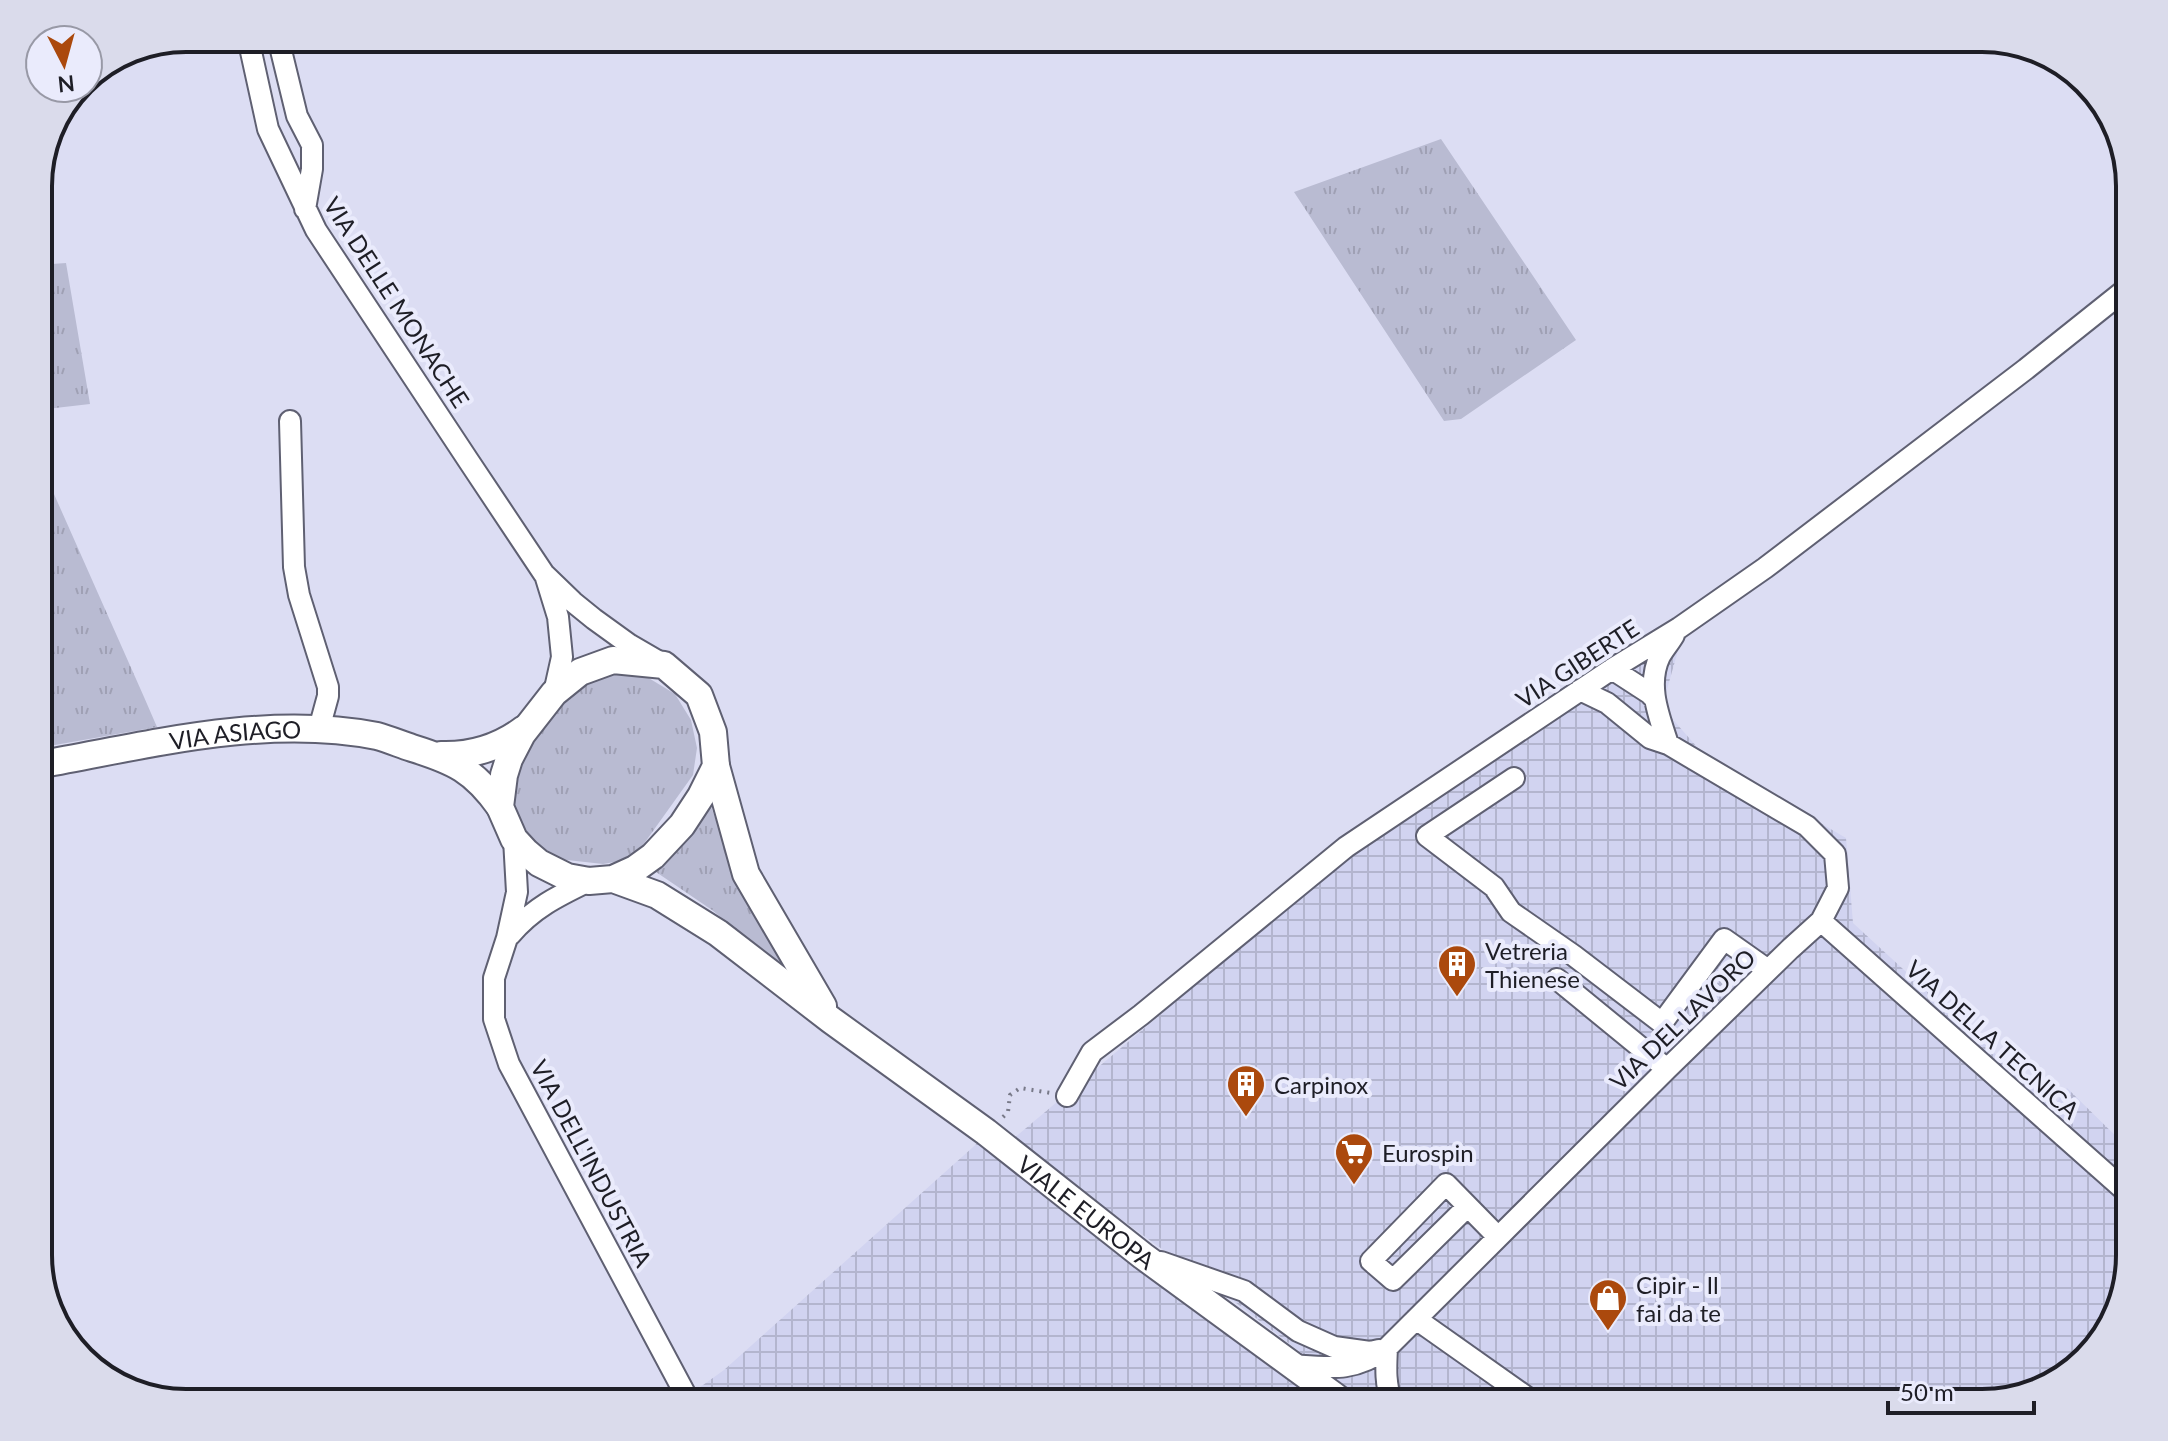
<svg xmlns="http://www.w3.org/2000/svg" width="2168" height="1441" viewBox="0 0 2168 1441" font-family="Lato,sans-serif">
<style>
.industrial{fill:url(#industrial-grid)}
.grass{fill:url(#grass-tufts)}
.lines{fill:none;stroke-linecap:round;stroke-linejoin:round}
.minor-casing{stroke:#5f6072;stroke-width:24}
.major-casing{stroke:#5f6072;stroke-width:30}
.path{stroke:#787988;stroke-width:4;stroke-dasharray:2 6;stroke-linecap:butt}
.minor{stroke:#fff;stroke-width:20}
.major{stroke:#fff;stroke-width:26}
.labels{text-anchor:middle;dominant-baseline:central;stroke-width:8;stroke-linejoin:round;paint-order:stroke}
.street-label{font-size:24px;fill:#1e1e26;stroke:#eaebfc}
.poi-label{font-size:24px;fill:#1e1e26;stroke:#eaebfc;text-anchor:start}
.rim{fill:none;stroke:#1e1e26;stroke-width:4}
</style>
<defs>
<pattern id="industrial-grid" width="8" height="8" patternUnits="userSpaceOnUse" patternTransform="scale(2)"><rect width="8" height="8" fill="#d1d3f0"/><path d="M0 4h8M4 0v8" fill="none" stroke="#b3b5ce"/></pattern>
<pattern id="grass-tufts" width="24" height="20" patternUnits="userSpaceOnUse" patternTransform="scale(2)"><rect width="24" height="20" fill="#b9bbd2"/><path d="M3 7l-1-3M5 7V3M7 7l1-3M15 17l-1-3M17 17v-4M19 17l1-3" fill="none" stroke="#9fa0b4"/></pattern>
</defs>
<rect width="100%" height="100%" fill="#dcddf3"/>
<path class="industrial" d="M 1683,633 L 1662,707 L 1704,755 L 1846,838 L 1853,923 L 2053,1107 L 2067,1088 L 2130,1150 L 2130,1256 L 2105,1338 L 2056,1383 L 1983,1403 L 1366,1403 L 1243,1308 L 1012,1140 L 1314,885 L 1396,823 Z
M 982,1139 L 1337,1403 L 703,1403 L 696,1390 L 724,1370 Z"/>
<path class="grass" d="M 1441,139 L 1576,340 L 1461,419 L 1444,421 L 1294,192 Z
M 66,263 L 90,404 L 38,410 L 38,265 Z
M 38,458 L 144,697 L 157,727 L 38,748 Z
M 612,674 L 647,677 L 675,694 L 691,720 L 697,748 L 693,775 L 643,845 L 620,861 L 603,864 L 549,858 L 526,836 L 513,803 L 514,770 L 532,733 L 582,681 Z
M 709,801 L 738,881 L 814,995 L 712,910 L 656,872 Z"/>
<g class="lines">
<defs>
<path id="minor" d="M 248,38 L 268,129 L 316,230 L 468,460 L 544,574 L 573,602 L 594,619 L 630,645 L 661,663
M 278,38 L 297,116 L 312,145 L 312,169 L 305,209
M 290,421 L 294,567 L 299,595 L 328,687 L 328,696 L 319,729
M 546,578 L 558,617 L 562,657 L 554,693
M 1612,669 L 1649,693 L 1655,699
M 1668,744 C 1659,716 1646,685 1660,656 C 1664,649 1670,642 1674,635
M 1514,778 L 1427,836 L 1494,887 L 1511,912 L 1573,955 L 1662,1023 L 1724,939 L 1768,970
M 514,839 L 517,892 L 507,938 L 494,978 L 494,1019 L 509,1064 L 690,1403
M 1821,921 L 2130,1195
M 510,935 C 533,908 558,896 589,881
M 1557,979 L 1667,1069
M 1067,1096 L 1092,1052 L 1141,1015 L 1346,847 L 1612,669 L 1679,628 L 1765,568 L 2026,369 L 2130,286
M 1467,1207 L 1393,1280 L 1371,1261 L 1446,1184 L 1498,1237
M 1161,1262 L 1244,1291 L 1298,1331 L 1334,1347 L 1370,1352 L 1379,1350
M 1416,1319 L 1535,1403
M 1387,1348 C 1386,1368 1385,1384 1392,1403
M 1293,1365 C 1331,1368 1355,1372 1387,1348 L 1667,1069 L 1790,949 L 1821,921 L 1838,888 L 1835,854 L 1807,826 L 1668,744 L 1650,738 L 1607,703 L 1580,690"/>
<g id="major">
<path d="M 441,755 C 471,756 500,747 524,729"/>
<path id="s1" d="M 38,765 C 148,745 265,714 377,736 C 388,739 400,744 412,748 C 454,761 474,770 500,807"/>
<path d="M 716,766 L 746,874 L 823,1006"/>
<path id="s2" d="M 613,879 L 635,869 L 653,856 L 682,825 L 701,796 L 716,766 L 713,732 L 699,695 L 664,665 L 613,660 L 580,672 L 554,693 L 522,734 L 509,759 L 504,775 L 500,807 L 514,839 L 526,852 L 539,863 L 567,877 L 589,881 L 613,879 L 657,895 L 718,933 L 831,1020 L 986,1132 L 1143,1256 L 1344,1403"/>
</g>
</defs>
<use href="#minor" class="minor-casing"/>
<use href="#major" class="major-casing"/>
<path class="path" d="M 1003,1117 L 1008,1112 L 1010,1095 L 1020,1088 L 1051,1093"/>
<use href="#minor" class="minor"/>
<use href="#major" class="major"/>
</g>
<defs>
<symbol id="building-pin" viewBox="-11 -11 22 30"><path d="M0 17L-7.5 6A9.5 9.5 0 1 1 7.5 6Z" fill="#ab490d" stroke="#eaebfc"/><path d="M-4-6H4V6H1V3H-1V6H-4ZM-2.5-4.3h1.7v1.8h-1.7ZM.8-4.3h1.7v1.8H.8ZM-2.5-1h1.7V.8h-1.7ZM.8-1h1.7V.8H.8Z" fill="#fff"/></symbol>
<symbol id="supermarket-pin" viewBox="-11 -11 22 30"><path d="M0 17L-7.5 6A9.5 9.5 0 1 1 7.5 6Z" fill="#ab490d" stroke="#eaebfc"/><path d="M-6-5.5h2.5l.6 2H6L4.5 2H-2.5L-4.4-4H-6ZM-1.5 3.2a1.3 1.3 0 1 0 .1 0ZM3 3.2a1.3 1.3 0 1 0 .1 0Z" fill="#fff"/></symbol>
<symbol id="shop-pin" viewBox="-11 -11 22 30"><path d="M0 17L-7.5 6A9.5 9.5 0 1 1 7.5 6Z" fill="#ab490d" stroke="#eaebfc"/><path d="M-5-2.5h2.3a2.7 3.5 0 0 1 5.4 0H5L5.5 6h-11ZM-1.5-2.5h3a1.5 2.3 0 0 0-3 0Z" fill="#fff"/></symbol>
</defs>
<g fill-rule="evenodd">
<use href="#building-pin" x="1435" y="942" width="44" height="60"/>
<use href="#building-pin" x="1224" y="1062" width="44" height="60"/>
<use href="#supermarket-pin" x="1332" y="1130" width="44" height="60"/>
<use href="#shop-pin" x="1586" y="1276" width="44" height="60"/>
</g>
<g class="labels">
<g class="street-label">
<text transform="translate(397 302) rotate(57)">VIA DELLE MONACHE</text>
<text transform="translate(1577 663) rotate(-33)">VIA GIBERTE</text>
<text stroke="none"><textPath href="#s1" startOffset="200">VIA ASIAGO</textPath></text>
<text transform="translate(1682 1019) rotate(-44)">VIA DEL LAVORO</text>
<text transform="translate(1993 1039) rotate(42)">VIA DELLA TECNICA</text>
<text transform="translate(592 1163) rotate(62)">VIA DELL'INDUSTRIA</text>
<text stroke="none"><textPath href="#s2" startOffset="1254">VIALE EUROPA</textPath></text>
</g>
<g class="poi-label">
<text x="1485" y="950">Vetreria<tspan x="1485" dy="28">Thienese</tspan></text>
<text x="1274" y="1084">Carpinox</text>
<text x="1382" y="1152">Eurospin</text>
<text x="1636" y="1284">Cipir - Il<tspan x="1636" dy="28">fai da te</tspan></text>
</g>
</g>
<path d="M0 0H2168V1441H0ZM186 52H1982A134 134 0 0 1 2116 186V1255A134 134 0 0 1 1982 1389H186A134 134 0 0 1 52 1255V186A134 134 0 0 1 186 52Z" fill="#dadbeb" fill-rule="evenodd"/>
<path class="rim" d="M186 52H1982A134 134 0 0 1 2116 186V1255A134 134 0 0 1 1982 1389H186A134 134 0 0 1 52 1255V186A134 134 0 0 1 186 52Z"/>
<g transform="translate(64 64) rotate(174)"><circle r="38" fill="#eaebfc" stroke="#9899a6" stroke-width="2"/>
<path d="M0-6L14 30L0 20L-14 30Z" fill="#ab490d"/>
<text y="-12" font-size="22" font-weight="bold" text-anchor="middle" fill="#1e1e26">N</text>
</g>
<path d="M1888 1401v12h146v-12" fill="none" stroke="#1e1e26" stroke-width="4"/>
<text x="1900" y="1401" font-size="24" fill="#1e1e26" stroke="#eaebfc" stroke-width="6" paint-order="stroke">50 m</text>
</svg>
